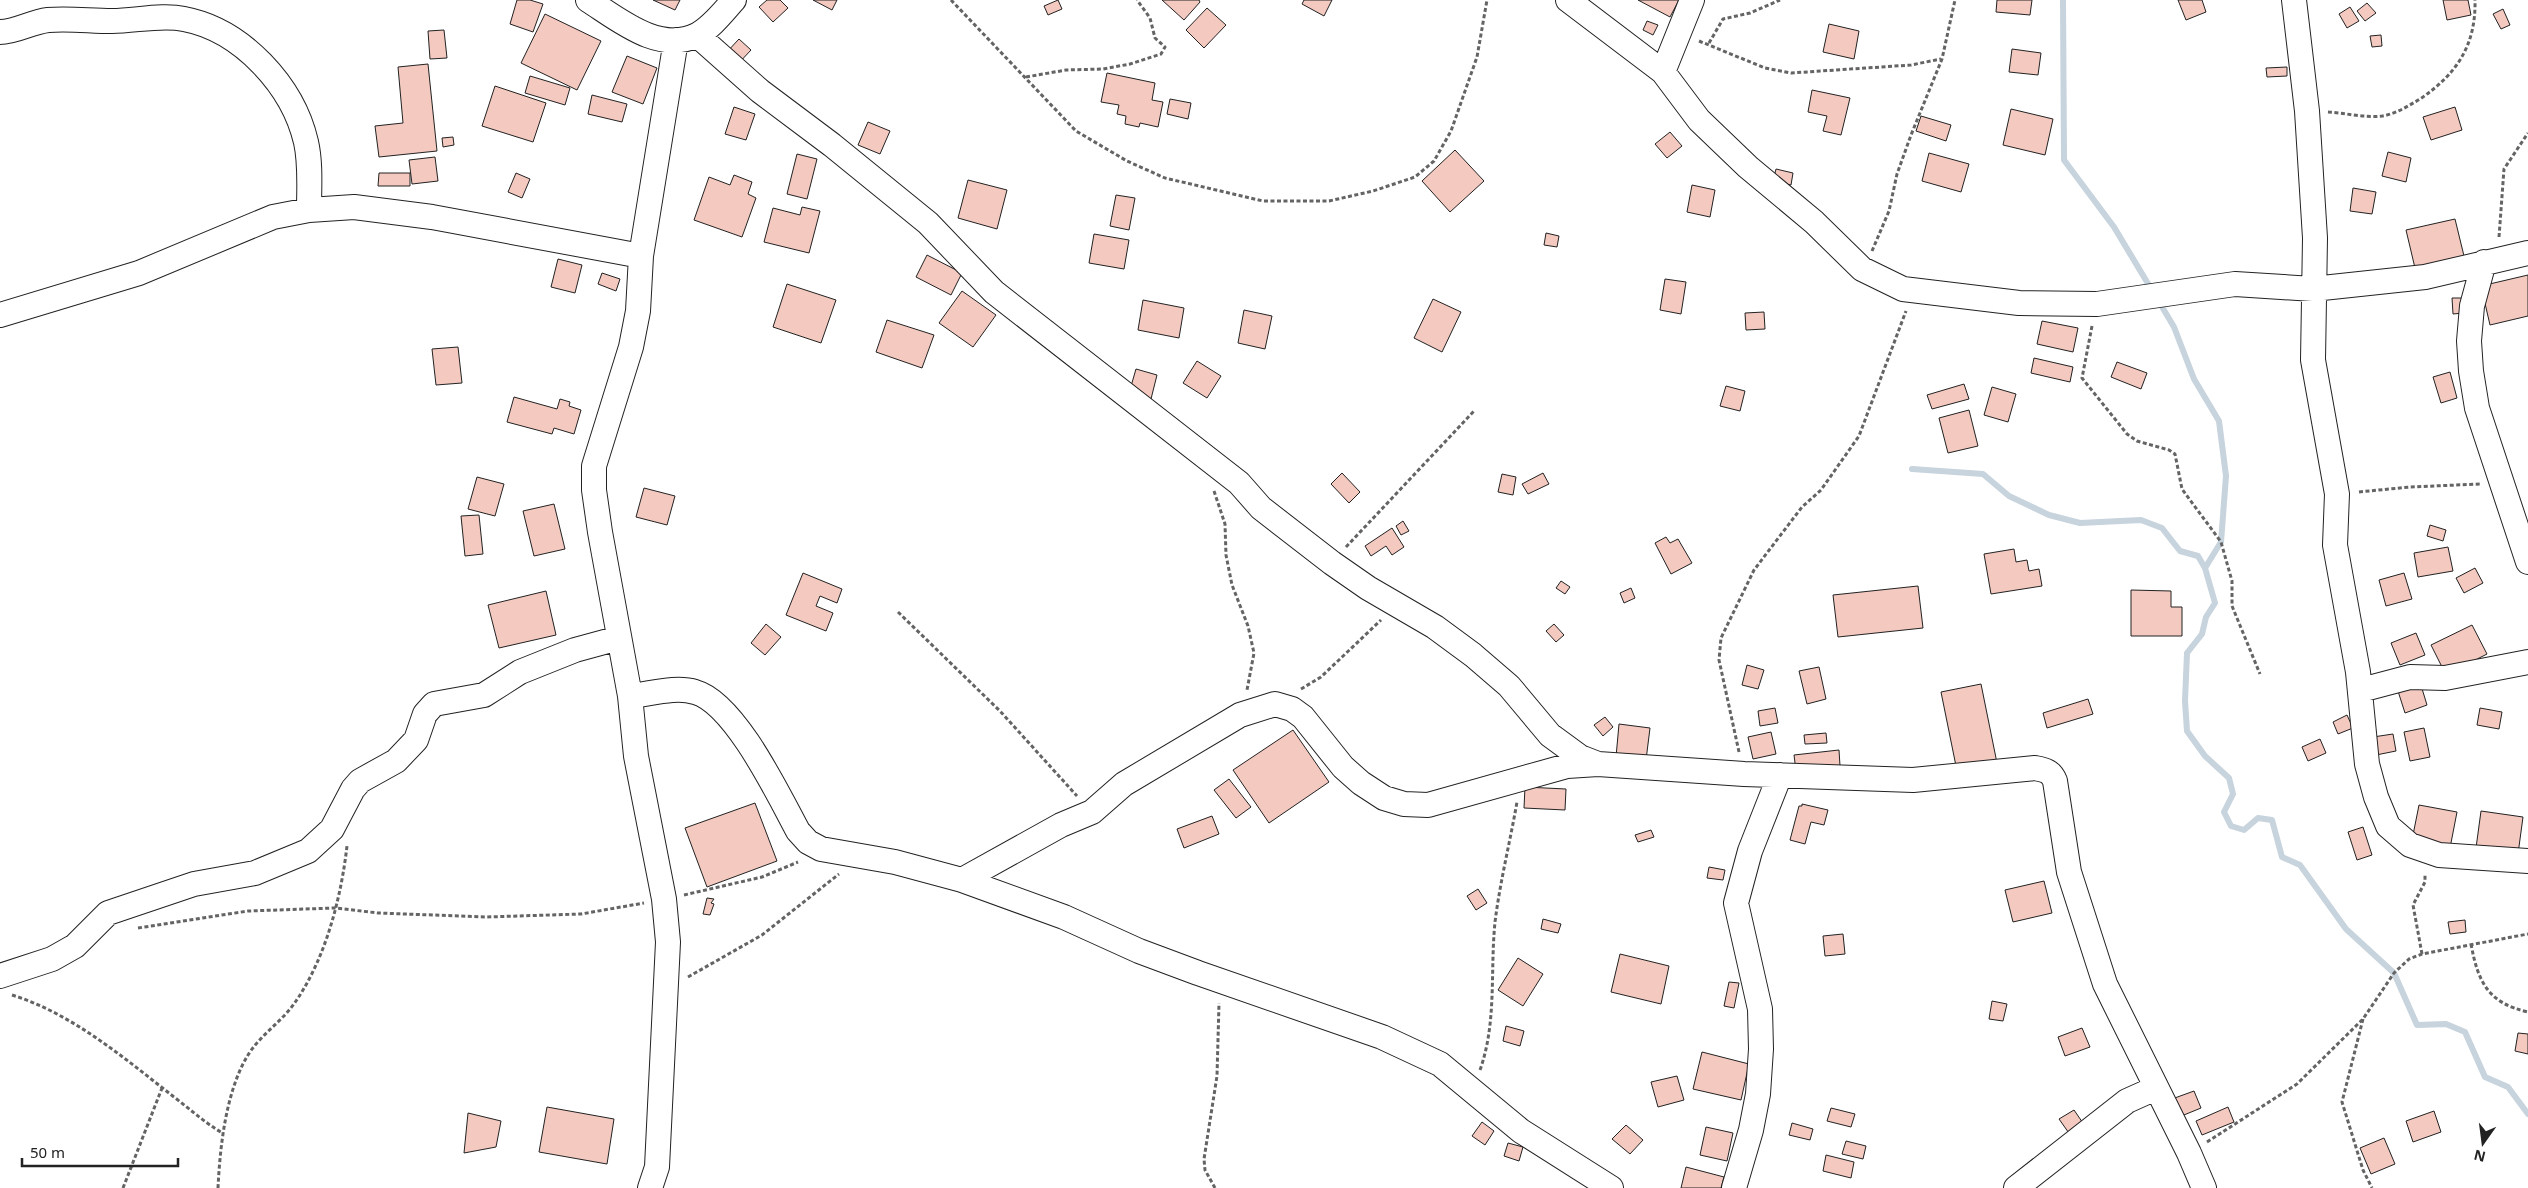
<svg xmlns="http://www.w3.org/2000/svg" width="2528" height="1188" viewBox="0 0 2528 1188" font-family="'Noto Sans',sans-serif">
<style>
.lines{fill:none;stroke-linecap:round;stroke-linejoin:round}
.stream{stroke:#c7d3dd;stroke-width:6}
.building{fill:#f3c9c0;stroke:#222}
.minor-casing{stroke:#222;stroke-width:26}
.path{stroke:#646464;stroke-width:3;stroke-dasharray:4 2.5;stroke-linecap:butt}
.minor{stroke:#fff;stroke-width:24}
</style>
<rect width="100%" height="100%" fill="#fff"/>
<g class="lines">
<path class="stream" d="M 2063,0 L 2064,160 L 2114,227 L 2153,292
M 2158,300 L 2174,327 L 2194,379 L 2219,421 L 2226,476 L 2221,542 L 2205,568
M 1912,469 L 1983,474 L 2009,496 L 2049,515 L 2080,523 L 2141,520 L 2162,528 L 2180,551 L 2198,556 L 2205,568 L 2215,603 L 2206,617 L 2202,634 L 2187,653 L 2185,701 L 2187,731 L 2205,756 L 2229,778 L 2233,794 L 2224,812 L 2231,826 L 2244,830 L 2258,818 L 2272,820 L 2282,857 L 2300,865 L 2346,929 L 2394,973 L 2417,1025 L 2446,1024 L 2465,1032 L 2485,1077 L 2508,1087 L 2528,1114"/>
</g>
<path class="building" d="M 517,0 L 530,0 L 543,4 L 533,32 L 510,24 Z
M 653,0 L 680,0 L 675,10 Z
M 767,0 L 780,0 L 788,8 L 773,22 L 759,7 Z
M 813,0 L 837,0 L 832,10 Z
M 1058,0 L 1062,9 L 1048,15 L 1044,6 Z
M 1162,0 L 1199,0 L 1200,2 L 1184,20 Z
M 1304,0 L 1332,0 L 1324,16 L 1302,4 Z
M 1638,0 L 1679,0 L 1670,17 Z
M 1997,0 L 2032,0 L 2030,15 L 1996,12 Z
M 2178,0 L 2202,0 L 2206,12 L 2186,20 Z
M 2443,0 L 2468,0 L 2471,15 L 2447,20 Z
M 2367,3 L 2376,13 L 2365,21 L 2357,11 Z
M 2350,7 L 2359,21 L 2347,28 L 2339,14 Z
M 1207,8 L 1226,25 L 1204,48 L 1186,30 Z
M 2503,9 L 2510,25 L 2501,29 L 2493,14 Z
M 545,14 L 601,41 L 577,90 L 521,63 Z
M 1647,21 L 1658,25 L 1653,35 L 1643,30 Z
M 1829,24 L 1859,31 L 1854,59 L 1823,52 Z
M 444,30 L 447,58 L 430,59 L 428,31 Z
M 2381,35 L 2382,46 L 2372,47 L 2370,36 Z
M 739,39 L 751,50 L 737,65 L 725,54 Z
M 2012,49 L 2041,53 L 2038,75 L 2009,72 Z
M 627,56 L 657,68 L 643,104 L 612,92 Z
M 428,64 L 437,151 L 379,157 L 375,126 L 403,123 L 398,67 Z
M 2287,67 L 2287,76 L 2267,77 L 2266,68 Z
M 1107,73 L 1155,83 L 1152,100 L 1163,102 L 1158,127 L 1140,123 L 1139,127 L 1125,124 L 1126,116 L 1117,114 L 1119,105 L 1101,102 Z
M 530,76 L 570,88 L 565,105 L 525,93 Z
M 495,86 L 546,103 L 533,142 L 482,126 Z
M 1812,90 L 1850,98 L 1841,135 L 1823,131 L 1827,116 L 1808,112 Z
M 592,95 L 627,104 L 622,122 L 588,114 Z
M 1170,99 L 1191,103 L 1188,119 L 1167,114 Z
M 734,107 L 755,114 L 746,140 L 725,134 Z
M 2455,107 L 2462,130 L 2431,140 L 2423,117 Z
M 2011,109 L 2053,119 L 2045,155 L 2003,145 Z
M 1921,116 L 1951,125 L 1946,141 L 1916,131 Z
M 868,122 L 890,131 L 880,154 L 858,145 Z
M 1670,132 L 1682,146 L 1667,158 L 1655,144 Z
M 453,137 L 454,145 L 443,147 L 442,138 Z
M 1455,150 L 1484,181 L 1450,212 L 1422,181 Z
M 2388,152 L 2411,158 L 2406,182 L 2382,176 Z
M 1929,153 L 1969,164 L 1961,192 L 1922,181 Z
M 797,154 L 817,159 L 807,199 L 787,194 Z
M 435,157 L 438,181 L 412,184 L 409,160 Z
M 1776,169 L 1793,173 L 1791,185 L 1773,181 Z
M 379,173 L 410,173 L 410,186 L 378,186 Z
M 516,173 L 530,179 L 522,198 L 508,192 Z
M 734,175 L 752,182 L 748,194 L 756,198 L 742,237 L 694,220 L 709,177 L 730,185 Z
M 968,180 L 1007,190 L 997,229 L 958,218 Z
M 1692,185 L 1715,190 L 1710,217 L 1687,212 Z
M 2353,188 L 2376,192 L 2372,214 L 2350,211 Z
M 1116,195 L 1135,198 L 1129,230 L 1110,226 Z
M 802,207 L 820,211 L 809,253 L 764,242 L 773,208 L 800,215 Z
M 2455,219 L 2464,256 L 2415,268 L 2406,230 Z
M 1546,233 L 1559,236 L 1557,247 L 1544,245 Z
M 1094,234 L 1129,240 L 1124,269 L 1089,263 Z
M 927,255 L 962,273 L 951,295 L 916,277 Z
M 558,259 L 582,265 L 575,293 L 551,287 Z
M 602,273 L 620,279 L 616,291 L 598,284 Z
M 2528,275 L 2528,316 L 2490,325 L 2481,286 Z
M 1665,279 L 1686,282 L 1681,314 L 1660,310 Z
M 787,284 L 836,300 L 821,343 L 773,327 Z
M 962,291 L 996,315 L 973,347 L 939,323 Z
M 2452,298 L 2463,298 L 2463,313 L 2453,314 Z
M 1433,299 L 1461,312 L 1442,352 L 1414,338 Z
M 1143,300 L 1184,308 L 1179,338 L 1138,330 Z
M 1244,310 L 1272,316 L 1265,349 L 1238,343 Z
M 1764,312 L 1765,329 L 1746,330 L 1745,313 Z
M 887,320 L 934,335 L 922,368 L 876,352 Z
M 2042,321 L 2078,328 L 2073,352 L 2037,344 Z
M 458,347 L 462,383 L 436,385 L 432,349 Z
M 2034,358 L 2073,367 L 2070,382 L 2031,373 Z
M 1197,361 L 1221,376 L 1207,398 L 1183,383 Z
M 2117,362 L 2147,373 L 2141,389 L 2111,377 Z
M 1136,369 L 1157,375 L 1151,399 L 1129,393 Z
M 2450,372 L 2457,398 L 2441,403 L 2433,377 Z
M 1964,384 L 1969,399 L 1932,409 L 1927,395 Z
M 1726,386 L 1745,391 L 1740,411 L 1720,406 Z
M 1992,387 L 2016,394 L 2008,422 L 1984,415 Z
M 514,397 L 557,409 L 560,399 L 570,402 L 569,406 L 581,410 L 574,434 L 554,428 L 552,434 L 507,422 Z
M 1969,410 L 1978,446 L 1948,453 L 1939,418 Z
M 1342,473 L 1360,492 L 1349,503 L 1331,484 Z
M 1543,473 L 1549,484 L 1528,494 L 1522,484 Z
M 1502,474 L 1516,477 L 1513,495 L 1498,492 Z
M 477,477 L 504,484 L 495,516 L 468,509 Z
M 644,488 L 675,496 L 667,525 L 636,517 Z
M 554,504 L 565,549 L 534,556 L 523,511 Z
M 479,515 L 483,554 L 465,556 L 461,516 Z
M 1403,521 L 1409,531 L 1401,535 L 1396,526 Z
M 2430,525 L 2446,530 L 2443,541 L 2427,536 Z
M 1392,528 L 1404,547 L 1392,555 L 1386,546 L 1371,556 L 1365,546 Z
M 1666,537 L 1670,543 L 1678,539 L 1692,563 L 1671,574 L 1655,543 Z
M 2448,547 L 2453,571 L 2418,577 L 2414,553 Z
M 2014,549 L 2016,562 L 2027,560 L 2029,571 L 2039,569 L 2042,586 L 1991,594 L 1984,554 Z
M 2475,568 L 2483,583 L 2464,593 L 2456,578 Z
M 803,573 L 842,589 L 837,603 L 820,596 L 816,606 L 833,613 L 826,631 L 786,615 Z
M 2404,573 L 2412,599 L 2386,606 L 2379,580 Z
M 1561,581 L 1570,587 L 1565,594 L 1556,588 Z
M 1918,586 L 1923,628 L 1838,637 L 1833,595 Z
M 1631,588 L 1635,598 L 1624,603 L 1620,593 Z
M 2131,590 L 2171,591 L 2171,607 L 2182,607 L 2182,636 L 2131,636 Z
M 546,591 L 556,635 L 499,648 L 488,605 Z
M 766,624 L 781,637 L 765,655 L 751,643 Z
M 1554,624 L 1564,635 L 1556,642 L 1546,631 Z
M 2472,625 L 2487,654 L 2446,675 L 2431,645 Z
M 2416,633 L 2425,655 L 2400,665 L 2391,643 Z
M 1747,665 L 1764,670 L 1758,689 L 1742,685 Z
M 1819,667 L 1826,699 L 1807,704 L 1799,671 Z
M 2420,682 L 2427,705 L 2405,713 L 2397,688 Z
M 1981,684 L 1997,763 L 1957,771 L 1941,692 Z
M 2088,699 L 2093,714 L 2047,728 L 2043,713 Z
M 1775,708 L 1778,723 L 1760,726 L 1758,711 Z
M 2480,708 L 2502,712 L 2499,729 L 2477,725 Z
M 2347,715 L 2353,728 L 2338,734 L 2333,722 Z
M 1605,717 L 1613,727 L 1603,736 L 1594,725 Z
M 1619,724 L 1650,728 L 1646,760 L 1616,757 Z
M 2424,728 L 2430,757 L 2410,761 L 2404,732 Z
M 1293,730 L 1329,782 L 1269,823 L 1233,770 Z
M 1771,732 L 1776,754 L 1753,759 L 1748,737 Z
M 1826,733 L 1827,743 L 1805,744 L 1804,735 Z
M 2393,734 L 2396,751 L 2376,755 L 2373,737 Z
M 2320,739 L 2326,753 L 2308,761 L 2302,747 Z
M 1839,750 L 1840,766 L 1796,771 L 1794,755 Z
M 1229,779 L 1251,807 L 1236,818 L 1214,790 Z
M 1525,787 L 1566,789 L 1565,810 L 1524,808 Z
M 755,803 L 777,861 L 707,887 L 685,828 Z
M 1802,804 L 1828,810 L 1824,825 L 1811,822 L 1805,844 L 1790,840 L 1799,806 L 1802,806 Z
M 2419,805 L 2457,812 L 2450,848 L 2412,840 Z
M 2481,811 L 2523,817 L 2518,854 L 2476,848 Z
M 1212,816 L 1219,834 L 1184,848 L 1177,829 Z
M 2363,827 L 2372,855 L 2357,860 L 2348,832 Z
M 1651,830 L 1654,837 L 1638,842 L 1635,835 Z
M 1709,867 L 1725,870 L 1723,880 L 1707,878 Z
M 2044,881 L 2052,913 L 2013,922 L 2005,890 Z
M 1478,889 L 1487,903 L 1476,910 L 1467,896 Z
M 707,898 L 714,899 L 711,903 L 714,904 L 710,915 L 703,914 Z
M 1543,919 L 1561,924 L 1558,933 L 1541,929 Z
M 2465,920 L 2466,932 L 2450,934 L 2448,922 Z
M 1843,934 L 1845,954 L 1825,956 L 1823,936 Z
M 1620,954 L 1669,966 L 1661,1004 L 1611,992 Z
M 1518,958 L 1543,974 L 1523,1006 L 1498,990 Z
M 1729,982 L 1739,983 L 1734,1008 L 1724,1006 Z
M 1992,1001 L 2007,1004 L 2003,1021 L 1989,1019 Z
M 1506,1026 L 1524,1031 L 1520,1046 L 1503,1041 Z
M 2082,1028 L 2090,1047 L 2065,1056 L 2058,1037 Z
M 2518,1033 L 2528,1034 L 2528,1054 L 2515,1051 Z
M 1702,1052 L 1749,1064 L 1741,1100 L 1693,1089 Z
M 1677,1076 L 1684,1100 L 1658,1107 L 1651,1082 Z
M 2194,1091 L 2201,1108 L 2179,1117 L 2172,1099 Z
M 547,1107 L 614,1119 L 607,1164 L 539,1152 Z
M 2228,1107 L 2234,1122 L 2202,1135 L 2196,1121 Z
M 1831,1108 L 1855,1114 L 1851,1127 L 1827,1121 Z
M 2074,1110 L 2085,1126 L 2071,1136 L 2059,1119 Z
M 2434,1111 L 2441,1132 L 2413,1142 L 2406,1121 Z
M 468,1113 L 501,1121 L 496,1147 L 464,1153 Z
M 1482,1122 L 1494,1131 L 1485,1145 L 1472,1136 Z
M 1792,1123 L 1813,1129 L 1810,1140 L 1789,1135 Z
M 1626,1125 L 1643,1140 L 1630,1154 L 1612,1139 Z
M 1706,1127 L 1733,1133 L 1727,1161 L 1700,1155 Z
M 2384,1138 L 2395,1164 L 2371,1174 L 2360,1148 Z
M 1846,1141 L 1866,1146 L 1863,1159 L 1842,1154 Z
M 1508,1143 L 1523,1147 L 1519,1161 L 1504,1156 Z
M 1826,1155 L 1854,1162 L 1851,1178 L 1823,1171 Z
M 1686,1167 L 1724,1177 L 1721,1188 L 1681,1188 Z"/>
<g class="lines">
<defs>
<path id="minor" d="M 588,0 C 618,19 659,54 697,35 C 712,27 723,12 734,0
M 1568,0 L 1663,72 L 1699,120 L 1748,167 L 1814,222 L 1862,269 L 1903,289 L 2019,303 L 2097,304 L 2235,284 L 2313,289 L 2425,277 L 2528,253
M 2294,0 L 2307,111 L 2315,238 L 2313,360 L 2337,494 L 2335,545 L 2358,672 L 2367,764 L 2376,797 L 2388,826 L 2410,845 L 2439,855 L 2528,861
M 0,32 C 16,32 31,22 48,20 C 68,18 91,21 112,21 C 135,21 162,14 184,19 C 242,30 293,86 306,142 C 311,164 309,188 309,210
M 697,35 L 760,91 L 832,145 L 928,223 L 994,292 L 1239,483 L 1261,508 L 1332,563 L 1368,588 L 1435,627 L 1473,655 L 1509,686 L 1550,735 L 1580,757 L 1598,764
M 1663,72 L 1692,0
M 2484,262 L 2472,306 L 2469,341 L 2471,371 L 2477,408 L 2528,562
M 0,315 L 139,273 L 273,217 L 309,210 L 354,207 L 432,217 L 641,256
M 2361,690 L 2410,677 L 2445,678 L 2528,662
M 630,696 C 650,694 676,686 695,692 C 735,703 779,796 798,831 L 808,842 L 821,849 L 895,862 L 962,880 L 1064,917 L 1139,951 L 1198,973 L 1382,1037 L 1440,1064 L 1521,1131 L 1611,1188
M 962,880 L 1061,825 L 1092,812 L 1124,784 L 1240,715 L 1275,704 L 1292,709 L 1303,717 L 1343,767 L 1361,783 L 1384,798 L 1404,804 L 1428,805 L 1567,766 L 1598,764 L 1744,774 L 1913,780 L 2035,768 C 2045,770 2051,771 2055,781 L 2069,872 L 2105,984 L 2189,1153 L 2204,1188
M 0,976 L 52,959 L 75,946 L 108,913 L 194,884 L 255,873 L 308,851 L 332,829 L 353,789 L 360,781 L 396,761 L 416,740 L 425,714 L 434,704 L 484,695 L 520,672 L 575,650 L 619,638
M 650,1188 L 657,1167 L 668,942 L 664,899 L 636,756 L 630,696 L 600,532 L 594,490 L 594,466 L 631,347 L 638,311 L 641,256 L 676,40
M 1734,1188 L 1751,1130 L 1758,1094 L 1761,1049 L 1760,1009 L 1736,903 L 1750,851 L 1780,775
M 2016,1188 L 2127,1101 L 2156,1088"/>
</defs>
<use href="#minor" class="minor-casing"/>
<path class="path" d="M 951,0 L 1076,131 L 1127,161 L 1165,178 L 1263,201 L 1329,201 L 1373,191 L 1415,177 L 1434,161 L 1451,131 L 1477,57 L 1487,0
M 1699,41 L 1765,68 L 1791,73 L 1911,65 L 1941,59
M 1709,43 L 1723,19 L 1750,13 L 1780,0
M 1026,77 L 1066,70 L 1103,69 L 1130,64 L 1161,54 L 1165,47 L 1155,38 L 1150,18 L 1137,0
M 2328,112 C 2345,113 2365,118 2382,116 C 2396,114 2408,106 2420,99 C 2457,74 2476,45 2475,0
M 2499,237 L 2504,169 L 2528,133
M 1872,251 L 1889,211 L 1897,174 L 1911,135 L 1942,59 L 1955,0
M 2092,326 L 2082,378 L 2127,434 L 2137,441 L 2169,450 L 2175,454 L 2182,489 L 2221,542 L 2232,581 L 2232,606 L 2260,674
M 1214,491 L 1225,524 L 1226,555 L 1232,585 L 1248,626 L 1254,653 L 1247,690
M 2359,492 L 2410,487 L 2480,484
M 1346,547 L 1475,410
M 898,612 L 1000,711 L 1077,796
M 1301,689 L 1321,677 L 1381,620
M 1739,752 L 1719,660 L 1721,638 L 1754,570 L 1802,507 L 1821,490 L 1859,436 L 1906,311
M 684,895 L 762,877 L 798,862
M 138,928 L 248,911 L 335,908 L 378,913 L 487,917 L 581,914 L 644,903
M 2471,944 C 2478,982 2488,1003 2528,1012
M 2422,954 L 2413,905 L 2425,882 L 2425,874
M 688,977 L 762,935 L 839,874
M 12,995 C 73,1014 124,1058 174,1097 C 191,1110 205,1123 224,1134
M 2363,1019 L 2342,1102 L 2363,1170 L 2372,1188
M 1480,1070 C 1497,1022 1490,972 1495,922 C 1500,882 1510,842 1517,802
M 2207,1142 L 2297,1084 L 2363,1019 L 2394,973 L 2409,959 L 2422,954 L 2528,934
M 123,1188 L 162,1088
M 218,1188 C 220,1146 226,1091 248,1055 C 261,1034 283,1021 296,1001 C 326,957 341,898 347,846
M 1215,1188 L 1205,1170 L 1204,1159 L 1217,1076 L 1219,1003"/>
<use href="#minor" class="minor"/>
</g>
<g transform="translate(2483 1143) rotate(194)" stroke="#ffffff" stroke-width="4" paint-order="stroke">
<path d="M0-4L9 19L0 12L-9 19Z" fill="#222222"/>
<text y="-8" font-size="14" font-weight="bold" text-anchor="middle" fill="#222222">N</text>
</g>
<path d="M22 1158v8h156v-8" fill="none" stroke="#222222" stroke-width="2.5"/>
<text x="30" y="1158" font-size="15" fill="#222222" stroke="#ffffff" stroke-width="4" paint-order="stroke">50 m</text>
</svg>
